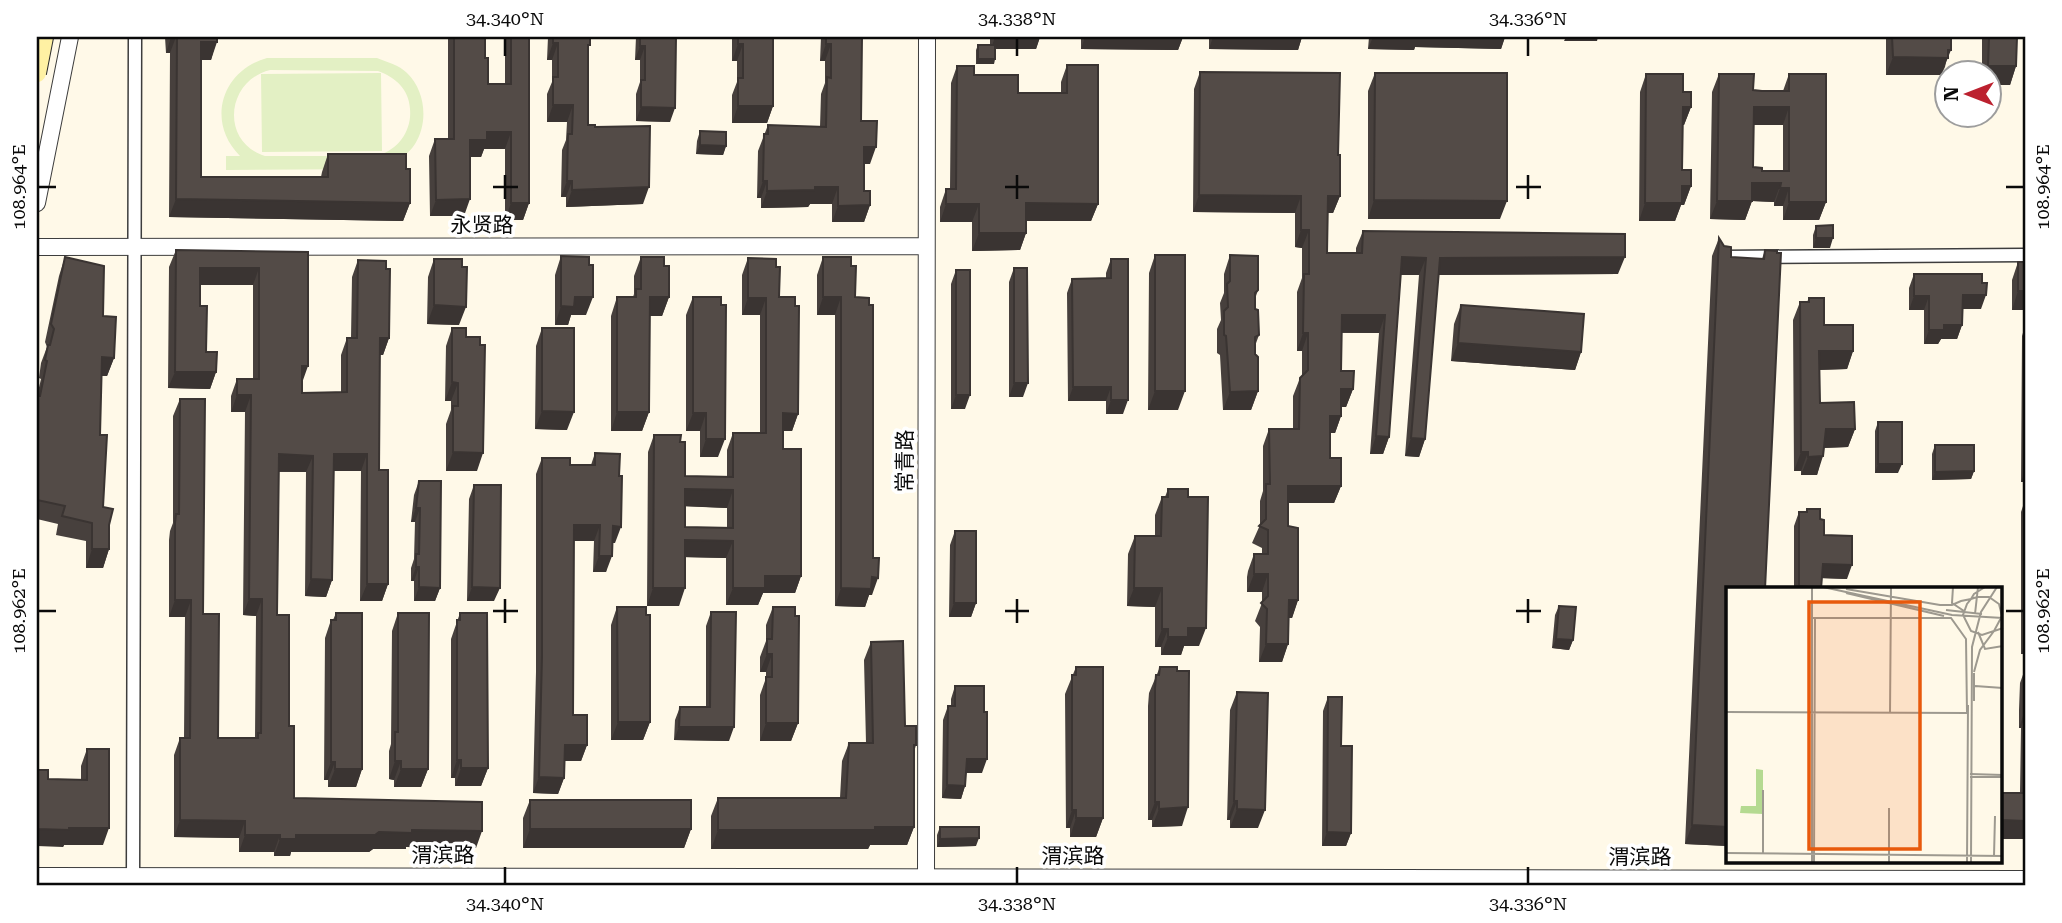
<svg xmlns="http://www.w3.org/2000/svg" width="2062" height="923" viewBox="0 0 2062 923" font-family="'Roboto Serif','Noto Sans SC',serif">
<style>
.pitch{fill:#e3f0c4;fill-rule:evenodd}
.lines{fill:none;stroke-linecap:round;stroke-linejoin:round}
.minor-casing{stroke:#3d3d3d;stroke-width:15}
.tertiary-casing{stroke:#3d3d3d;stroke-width:18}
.minor{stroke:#fff;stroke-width:12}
.tertiary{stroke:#fff;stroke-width:16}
.secondary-bridge-casing{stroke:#2c2c2c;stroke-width:20;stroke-linecap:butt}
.secondary-bridge{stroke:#fff1a3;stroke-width:18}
.wall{fill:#47403d;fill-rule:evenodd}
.shaded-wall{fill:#3a3432}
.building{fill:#534b47;stroke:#3a3432;stroke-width:2;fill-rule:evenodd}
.ticks{fill:none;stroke:#0a0a0a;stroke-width:2.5}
.labels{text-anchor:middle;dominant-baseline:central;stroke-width:7;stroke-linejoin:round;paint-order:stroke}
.street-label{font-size:21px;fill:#0a0a0a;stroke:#fff}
.inset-road{fill:none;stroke:#9d998f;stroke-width:2}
.view{fill:#e8590c;fill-opacity:0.15;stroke:#e8590c;stroke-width:3.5}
.inset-edge{fill:none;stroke:#0a0a0a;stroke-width:3.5}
.neatline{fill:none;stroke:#0a0a0a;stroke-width:2.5}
.ticks-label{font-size:18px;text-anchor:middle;fill:#0a0a0a}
</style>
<rect width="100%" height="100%" fill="#fff9e8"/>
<path class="pitch" d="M 267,58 L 377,58 C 387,62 399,65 407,73 C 425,90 429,122 415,144 C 408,155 396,162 385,169 L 226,170 L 226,156 L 240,156 C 206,122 221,71 267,58 ZM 270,70 L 378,71 C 395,77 409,89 410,109 C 412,130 399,149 379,155 C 369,158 357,157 347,156 C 319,156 292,156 265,156 C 220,142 226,81 270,70 Z
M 381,73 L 382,151 L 262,152 L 261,74 Z"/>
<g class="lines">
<defs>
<path id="minor" d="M 1722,257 L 2025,255
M 133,886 L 135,37"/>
<path id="tertiary" d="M 37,203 L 70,37
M 37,247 L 926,246
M 37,876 L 2025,879
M 926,885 L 927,37"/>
</defs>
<use href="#minor" class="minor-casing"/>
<use href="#tertiary" class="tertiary-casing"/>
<use href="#minor" class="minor"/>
<use href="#tertiary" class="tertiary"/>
<defs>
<path id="secondary-bridge" d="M 37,73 L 44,37"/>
</defs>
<use href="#secondary-bridge" class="secondary-bridge-casing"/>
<use href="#secondary-bridge" class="secondary-bridge"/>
</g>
<path class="wall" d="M 165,37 L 217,37 L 211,60 L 201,60 L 201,177 L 321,177 L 322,172 L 328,154 L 406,169 L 410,203 L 403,221 L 169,217 L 170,53 L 166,53 Z
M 448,37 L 487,37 L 485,42 L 485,58 L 488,84 L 505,84 L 505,37 L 529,37 L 529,203 L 523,220 L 505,220 L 505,149 L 484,149 L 481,157 L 470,157 L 464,216 L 430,216 L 429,156 L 435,139 L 448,139 Z
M 548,37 L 590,37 L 588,51 L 588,125 L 595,127 L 643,204 L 566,207 L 566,197 L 561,197 L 562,150 L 566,140 L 567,122 L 547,122 L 547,94 L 552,82 L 552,60 L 547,60 Z
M 636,37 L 676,37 L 670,122 L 636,121 L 636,94 L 640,82 L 640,60 L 635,60 Z
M 732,37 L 773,37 L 773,106 L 767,123 L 732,123 L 732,95 L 737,82 L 737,61 L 732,61 Z
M 821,37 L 862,37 L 861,121 L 870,164 L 864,164 L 864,191 L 870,205 L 864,222 L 832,222 L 832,204 L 810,204 L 808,207 L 761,208 L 761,198 L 757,198 L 758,151 L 768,125 L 820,127 L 821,94 L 825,83 L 825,61 L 820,61 Z
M 990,37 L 1040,37 L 1036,49 L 995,49 L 994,64 L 976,64 L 976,50 L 978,45 L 990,45 Z
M 1081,37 L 1183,37 L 1178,50 L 1081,49 Z
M 1209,37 L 1302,37 L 1298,50 L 1209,49 Z
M 1369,37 L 1505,37 L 1501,49 L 1415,47 L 1414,50 L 1368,49 Z
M 1886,37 L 1951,37 L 1945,67 L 1941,75 L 1886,75 Z
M 1982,37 L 2017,37 L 2016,66 L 2010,85 L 1989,85 L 1989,74 L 1982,74 Z
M 1067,65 L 1098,204 L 1091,221 L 1026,221 L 1026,233 L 1020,250 L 972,251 L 972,222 L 940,222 L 940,207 L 946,189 L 950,189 L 951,83 L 957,66 L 974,75 L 1018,93 L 1061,93 L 1061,82 Z
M 1200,72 L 1338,155 L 1340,196 L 1333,213 L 1328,213 L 1327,253 L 1356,253 L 1356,248 L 1363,231 L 1618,274 L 1438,275 L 1425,439 L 1419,457 L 1405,456 L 1419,275 L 1401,275 L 1389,437 L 1383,454 L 1370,454 L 1379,333 L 1342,333 L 1341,371 L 1353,389 L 1346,407 L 1341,407 L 1341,416 L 1335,433 L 1330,433 L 1330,458 L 1341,486 L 1334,503 L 1288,503 L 1288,526 L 1298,600 L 1292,618 L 1288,618 L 1288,644 L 1282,662 L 1259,662 L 1260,627 L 1255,621 L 1262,603 L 1262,592 L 1247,592 L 1247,577 L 1248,571 L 1254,554 L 1262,554 L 1262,548 L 1252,543 L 1260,525 L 1260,501 L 1263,491 L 1263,446 L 1269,429 L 1293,429 L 1293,396 L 1300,378 L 1302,376 L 1302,351 L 1297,351 L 1297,292 L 1302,278 L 1302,248 L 1295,247 L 1295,213 L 1193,212 L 1194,89 Z
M 1375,73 L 1500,219 L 1368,219 L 1368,91 Z
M 1646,74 L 1683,92 L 1691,107 L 1684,125 L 1682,125 L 1682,170 L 1691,186 L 1684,205 L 1681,205 L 1675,221 L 1639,221 L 1640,92 Z
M 1719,74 L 1753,90 L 1762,91 L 1783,91 L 1789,74 L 1826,202 L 1819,220 L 1783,220 L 1783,206 L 1774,206 L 1774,202 L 1752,201 L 1745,220 L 1710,219 L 1712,92 ZM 1753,125 L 1783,125 L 1783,171 L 1762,171 L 1753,167 Z
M 700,131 L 726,146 L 723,155 L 696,154 L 697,141 Z
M 1816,226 L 1830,248 L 1813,248 L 1813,235 Z
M 1719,238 L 1731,257 L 1762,259 L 1765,250 L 1728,589 L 1728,846 L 1685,844 L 1712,256 Z
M 176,250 L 308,252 L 302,393 L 341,392 L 341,355 L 347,338 L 351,338 L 352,277 L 358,260 L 389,338 L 383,355 L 380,355 L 379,470 L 388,584 L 382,601 L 360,601 L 361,471 L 333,471 L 332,580 L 326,597 L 305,596 L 306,472 L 279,472 L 277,615 L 289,726 L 294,798 L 476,848 L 406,847 L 406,849 L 373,849 L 369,852 L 291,852 L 290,856 L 274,856 L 274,852 L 239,852 L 239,838 L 174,837 L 174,755 L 180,738 L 184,738 L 185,617 L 169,617 L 169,540 L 170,531 L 173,523 L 173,416 L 180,399 L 218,738 L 255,738 L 256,616 L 243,615 L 245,412 L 231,412 L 231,396 L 237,379 L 253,379 L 253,285 L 200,285 L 200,306 L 206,352 L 216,372 L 210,389 L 168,388 L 169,267 Z
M 1155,255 L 1178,410 L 1148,410 L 1149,273 Z
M 1230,255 L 1258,290 L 1255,299 L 1259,335 L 1255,346 L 1258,391 L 1251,410 L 1223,410 L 1220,355 L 1217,353 L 1217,329 L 1221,320 L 1220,303 L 1224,293 L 1224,274 Z
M 561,256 L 586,315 L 571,315 L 568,325 L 555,325 L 555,275 Z
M 65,257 L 103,316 L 114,358 L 107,376 L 101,376 L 100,435 L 103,507 L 109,525 L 109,549 L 103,568 L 86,568 L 86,541 L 56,535 L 58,524 L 37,519 L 37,396 L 41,379 L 39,378 L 41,363 L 47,347 L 45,342 L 59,276 Z
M 641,257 L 664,266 L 669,297 L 662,316 L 650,316 L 649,412 L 642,431 L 611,431 L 611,316 L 617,297 L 633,297 L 634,294 L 634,276 Z
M 823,257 L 851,266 L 855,297 L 873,558 L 872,595 L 869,595 L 865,607 L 835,606 L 835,315 L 817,315 L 817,275 Z
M 748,258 L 776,267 L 779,297 L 798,414 L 792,431 L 783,431 L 783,449 L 801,576 L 795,593 L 763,593 L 758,605 L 726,605 L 726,558 L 685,557 L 679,606 L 647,606 L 648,452 L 654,435 L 680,442 L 685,476 L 727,477 L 727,450 L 733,433 L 760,433 L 760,315 L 742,315 L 742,275 ZM 685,506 L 727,508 L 727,528 L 685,527 Z
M 434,259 L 459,325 L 427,324 L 428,277 Z
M 1111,259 L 1123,414 L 1106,414 L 1106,401 L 1068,401 L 1067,293 L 1072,279 L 1106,278 L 1106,273 Z
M 2018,262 L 2025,262 L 2025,310 L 2012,310 L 2012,280 Z
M 1014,268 L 1023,397 L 1009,397 L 1009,282 Z
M 956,270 L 965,409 L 951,409 L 951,284 Z
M 1914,274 L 1981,309 L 1963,309 L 1962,325 L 1957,339 L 1941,339 L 1938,344 L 1924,344 L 1924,310 L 1909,310 L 1909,288 Z
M 693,297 L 718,457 L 700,457 L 700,431 L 686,431 L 686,315 Z
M 1809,298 L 1824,325 L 1853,351 L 1847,369 L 1819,370 L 1820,403 L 1855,429 L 1848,447 L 1824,448 L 1817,475 L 1801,475 L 1801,471 L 1794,471 L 1793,320 L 1800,302 L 1807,302 Z
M 1461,305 L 1581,352 L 1575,370 L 1451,361 L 1454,324 Z
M 2025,326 L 2025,482 L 2021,482 L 2022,336 Z
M 452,328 L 466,337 L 477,471 L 446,471 L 446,424 L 451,410 L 451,401 L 445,401 L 446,346 Z
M 542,328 L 567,430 L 535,429 L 536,346 Z
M 1878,422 L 1898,473 L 1875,473 L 1875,431 Z
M 1935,445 L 1974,471 L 1971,479 L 1932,480 L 1932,454 Z
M 595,453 L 615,543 L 612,543 L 606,572 L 593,572 L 594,541 L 574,541 L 573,715 L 587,745 L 581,761 L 564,761 L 564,778 L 558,794 L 533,793 L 536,672 L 536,474 L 542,458 L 570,465 L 591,465 Z
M 419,481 L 440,588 L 435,601 L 414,601 L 414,581 L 411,581 L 411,568 L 414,559 L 415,522 L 411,522 L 414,495 Z
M 474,485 L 494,601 L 467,601 L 469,499 Z
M 1168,489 L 1199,646 L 1184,646 L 1181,655 L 1161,655 L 1161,647 L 1155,647 L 1155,607 L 1127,606 L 1128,554 L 1135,536 L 1155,536 L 1155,515 L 1162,497 L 1165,497 Z
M 2025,500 L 2025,654 L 2021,654 L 2021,512 Z
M 1807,509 L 1820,519 L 1824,535 L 1847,579 L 1822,578 L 1821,589 L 1794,589 L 1794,526 L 1799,512 L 1806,512 Z
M 955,531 L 976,603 L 971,617 L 949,617 L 950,545 Z
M 1559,606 L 1573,640 L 1569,650 L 1552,648 L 1555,615 Z
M 617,607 L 650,722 L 643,740 L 611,740 L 611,625 Z
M 773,607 L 798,723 L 791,741 L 760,741 L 760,695 L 766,678 L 766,672 L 760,672 L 760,657 L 766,641 L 766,625 Z
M 711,612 L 729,741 L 674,740 L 675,720 L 680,707 L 706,707 L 706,626 Z
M 336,613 L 362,769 L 356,787 L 328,787 L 328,780 L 324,780 L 325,638 L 331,620 L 333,620 Z
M 398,613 L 428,769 L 421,787 L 394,787 L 394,780 L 389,779 L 389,751 L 391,744 L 392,631 Z
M 460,613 L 488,768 L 481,786 L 455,786 L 455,778 L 451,778 L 451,639 Z
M 871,642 L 905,726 L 916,745 L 914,752 L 914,827 L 907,845 L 870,845 L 868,849 L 711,849 L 711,816 L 718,798 L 840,798 L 842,761 L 849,743 L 866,743 L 864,660 Z
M 1076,667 L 1103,818 L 1096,837 L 1070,837 L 1070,828 L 1066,828 L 1065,694 Z
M 1160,667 L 1182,826 L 1152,827 L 1152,820 L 1148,820 L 1148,706 L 1149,693 Z
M 2025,669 L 2025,839 L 2001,839 L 2001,793 L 2020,793 L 2021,728 L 2019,728 L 2019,710 L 2020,683 Z
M 955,686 L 982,773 L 966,773 L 965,786 L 961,799 L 942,798 L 943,720 L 948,706 L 951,706 L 951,699 Z
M 1237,692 L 1258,828 L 1230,828 L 1230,820 L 1227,820 L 1230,710 Z
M 1328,697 L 1341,746 L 1351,833 L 1346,846 L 1322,846 L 1323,711 Z
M 87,749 L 103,845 L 64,845 L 63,847 L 48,779 L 81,780 L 81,766 Z
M 530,800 L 691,829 L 684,848 L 523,848 L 523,818 Z
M 940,827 L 976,846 L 937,847 L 937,835 Z"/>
<path class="shaded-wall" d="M 171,37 L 176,37 L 170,53 L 166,53 Z
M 995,37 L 1040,37 L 1036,49 L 991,49 Z
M 1085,37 L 1183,37 L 1178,50 L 1081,49 Z
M 1213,37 L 1302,37 L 1298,50 L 1209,49 Z
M 1373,37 L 1505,37 L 1501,49 L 1415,47 L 1414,50 L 1368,49 Z
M 1566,37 L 1598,37 L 1597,41 L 1564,41 Z
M 201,42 L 217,42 L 211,60 L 194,60 Z
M 553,43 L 558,43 L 552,60 L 547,60 Z
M 738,44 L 743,44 L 737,61 L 732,61 Z
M 826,44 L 831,44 L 825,61 L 820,61 Z
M 640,46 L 645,46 L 640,60 L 635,60 Z
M 1948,50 L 1951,50 L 1941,75 L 1886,75 L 1893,57 Z
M 978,59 L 995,59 L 994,64 L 976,64 Z
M 1988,66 L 2016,66 L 2010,85 L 1989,85 L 1989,74 L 1986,74 Z
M 553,105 L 573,105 L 567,122 L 547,122 Z
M 738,106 L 773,106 L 767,123 L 732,123 Z
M 641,107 L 675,108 L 670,122 L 636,121 Z
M 1683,107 L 1691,107 L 1684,125 L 1676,125 Z
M 1754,107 L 1789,107 L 1783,125 L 1747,125 Z
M 487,132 L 511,132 L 505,149 L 484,149 L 481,157 L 463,157 L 470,140 Z
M 700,145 L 726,146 L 723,155 L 696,154 Z
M 864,147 L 876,147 L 870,164 L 858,164 Z
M 567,181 L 572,181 L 566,197 L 561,197 Z
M 763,181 L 767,181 L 761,198 L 757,198 Z
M 1752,183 L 1781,183 L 1774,202 L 1752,201 L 1745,220 L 1710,219 L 1717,201 Z
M 1682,186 L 1691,186 L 1684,205 L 1681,205 L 1675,221 L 1639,221 L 1645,203 Z
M 649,187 L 643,204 L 566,207 L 572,190 Z
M 815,187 L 838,187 L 832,204 L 810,204 L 808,207 L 761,208 L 767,191 Z
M 1780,188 L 1789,188 L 1783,206 L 1774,206 Z
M 1199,195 L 1301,196 L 1295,213 L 1193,212 Z
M 1328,196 L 1340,196 L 1333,213 L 1322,213 Z
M 176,199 L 410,203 L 403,221 L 169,217 Z
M 470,199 L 464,216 L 430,216 L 436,200 Z
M 1374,200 L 1507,201 L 1500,219 L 1368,219 Z
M 1789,202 L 1826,202 L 1819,220 L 1783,220 Z
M 511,203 L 529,203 L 523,220 L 505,220 Z
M 1026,203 L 1098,204 L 1091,221 L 1019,221 Z
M 946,204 L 979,204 L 972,222 L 940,222 Z
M 870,205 L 864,222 L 832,222 L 838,206 Z
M 1301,230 L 1309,230 L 1302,248 L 1295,247 Z
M 979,233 L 1026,233 L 1020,250 L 972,251 Z
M 1816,238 L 1833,238 L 1830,248 L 1813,248 Z
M 1402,257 L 1426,258 L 1419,275 L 1396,275 Z
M 1625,257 L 1618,274 L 1433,275 L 1440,258 Z
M 200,268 L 259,268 L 253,285 L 194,285 Z
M 2018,291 L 2025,291 L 2025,310 L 2012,310 Z
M 1963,295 L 1986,295 L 1981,309 L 1958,309 Z
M 1914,296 L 1929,296 L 1924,310 L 1909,310 Z
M 575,297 L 593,297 L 586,315 L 571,315 L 568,325 L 555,325 L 561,306 Z
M 650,297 L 669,297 L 662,316 L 643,316 Z
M 823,297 L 841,297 L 835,315 L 817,315 Z
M 748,298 L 766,298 L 760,315 L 742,315 Z
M 434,305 L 466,307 L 459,325 L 427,324 Z
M 1342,315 L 1385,315 L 1379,333 L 1335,332 Z
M 1944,325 L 1962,325 L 1957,339 L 1941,339 L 1938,344 L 1924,344 L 1929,330 Z
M 1303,333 L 1308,333 L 1302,351 L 1297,351 Z
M 380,338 L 389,338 L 383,355 L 374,355 Z
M 1458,343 L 1581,352 L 1575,370 L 1451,361 Z
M 1819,351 L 1853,351 L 1847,369 L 1812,370 Z
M 102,357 L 114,358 L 107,376 L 95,375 Z
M 302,366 L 308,366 L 302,383 Z
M 175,372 L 216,372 L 210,389 L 168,388 Z
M 452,382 L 458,383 L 451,401 L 445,401 Z
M 1014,383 L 1028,383 L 1023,397 L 1009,397 Z
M 1073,387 L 1111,387 L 1106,401 L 1068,401 Z
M 1341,389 L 1353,389 L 1346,407 L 1335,407 Z
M 1155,391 L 1185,391 L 1178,410 L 1148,410 Z
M 1258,391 L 1251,410 L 1223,410 L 1230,392 Z
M 237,395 L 251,395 L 245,412 L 231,412 Z
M 956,395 L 970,395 L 965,409 L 951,409 Z
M 1111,400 L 1128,400 L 1123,414 L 1106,414 Z
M 542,411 L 574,412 L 567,430 L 535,429 Z
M 617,412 L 649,412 L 642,431 L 611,431 Z
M 693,413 L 706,413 L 700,431 L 686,431 Z
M 783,413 L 798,414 L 792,431 L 777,431 Z
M 1330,416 L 1341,416 L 1335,433 L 1323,433 Z
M 1826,429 L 1855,429 L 1848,447 L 1819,448 Z
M 1376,436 L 1389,437 L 1383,454 L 1370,454 Z
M 1411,438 L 1425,439 L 1419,457 L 1405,456 Z
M 706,439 L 725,439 L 718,457 L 700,457 Z
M 453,452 L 483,453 L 477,471 L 446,471 Z
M 1801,452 L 1808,452 L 1801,471 L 1794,471 Z
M 279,454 L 313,456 L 306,472 L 273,471 Z
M 334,454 L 367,454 L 361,471 L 327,471 Z
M 1823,456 L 1817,475 L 1801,475 L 1808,457 Z
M 1878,464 L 1902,464 L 1898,473 L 1875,473 Z
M 2025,470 L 2025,482 L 2021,482 Z
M 1974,471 L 1971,479 L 1932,480 L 1935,472 Z
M 1288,486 L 1341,486 L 1334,503 L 1282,503 Z
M 685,489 L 733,490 L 727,508 L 678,506 Z
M 416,508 L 420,508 L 415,522 L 411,522 Z
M 574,525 L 600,525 L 594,541 L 568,541 Z
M 613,526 L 621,527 L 615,543 L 607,543 Z
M 685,540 L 733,541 L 726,558 L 679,557 Z
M 92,549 L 109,549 L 103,568 L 86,568 Z
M 599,556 L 612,556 L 606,572 L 593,572 Z
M 1823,564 L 1852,565 L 1847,579 L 1818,578 Z
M 416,567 L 419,567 L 414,581 L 411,581 Z
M 1254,574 L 1268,574 L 1262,592 L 1247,592 Z
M 765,576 L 801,576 L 795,593 L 763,593 L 758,605 L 726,605 L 733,588 Z
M 872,577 L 878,578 L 872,595 L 869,595 L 865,607 L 835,606 L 841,588 Z
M 311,579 L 332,580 L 326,597 L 305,596 Z
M 367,584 L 388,584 L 382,601 L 360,601 Z
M 419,587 L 440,588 L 435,601 L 414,601 Z
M 472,587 L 500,588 L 494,601 L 467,601 Z
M 653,588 L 685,588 L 679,606 L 647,606 Z
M 1134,588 L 1162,588 L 1155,607 L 1127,606 Z
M 249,599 L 262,599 L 256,616 L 243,615 Z
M 175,600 L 191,600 L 185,617 L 169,617 Z
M 1289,600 L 1298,600 L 1292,618 L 1282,618 Z
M 954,603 L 976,603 L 971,617 L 949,617 Z
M 1188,628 L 1206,628 L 1199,646 L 1184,646 L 1181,655 L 1161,655 L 1168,637 Z
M 1162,629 L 1168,629 L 1161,647 L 1155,647 Z
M 1556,639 L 1573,640 L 1569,650 L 1552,648 Z
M 2025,642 L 2025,654 L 2021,654 Z
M 1266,644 L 1288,644 L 1282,662 L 1259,662 Z
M 767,654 L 772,654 L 766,672 L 760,672 Z
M 2025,710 L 2025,716 L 2021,728 L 2019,728 Z
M 618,722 L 650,722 L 643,740 L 611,740 Z
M 766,723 L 798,723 L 791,741 L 760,741 Z
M 679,727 L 734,727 L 729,741 L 674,740 Z
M 565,745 L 587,745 L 581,761 L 559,761 Z
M 967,759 L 987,759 L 982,773 L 962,773 Z
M 457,760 L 461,760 L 455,778 L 451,778 Z
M 395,761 L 401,761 L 394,780 L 389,779 Z
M 331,762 L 335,762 L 328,780 L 324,780 Z
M 461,768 L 488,768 L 481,786 L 455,786 Z
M 335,769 L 362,769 L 356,787 L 328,787 Z
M 401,769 L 428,769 L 421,787 L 394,787 Z
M 539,777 L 564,778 L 558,794 L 533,793 Z
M 947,785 L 965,786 L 961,799 L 942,798 Z
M 1234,801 L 1237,801 L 1230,820 L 1227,820 Z
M 1155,802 L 1159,802 L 1152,820 L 1148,820 Z
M 1188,807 L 1182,826 L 1152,827 L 1159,809 Z
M 1237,809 L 1265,810 L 1258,828 L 1230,828 Z
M 1072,810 L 1076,810 L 1070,828 L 1066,828 Z
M 1076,818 L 1103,818 L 1096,837 L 1070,837 Z
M 180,820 L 245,821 L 239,838 L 174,837 Z
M 2001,820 L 2025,821 L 2025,839 L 2001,839 Z
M 1692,825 L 1728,827 L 1728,846 L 1685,844 Z
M 875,827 L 914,827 L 907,845 L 870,845 L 868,849 L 711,849 L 718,830 Z
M 69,828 L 109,828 L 103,845 L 64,845 L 63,847 L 37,846 L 37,829 Z
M 530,829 L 691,829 L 684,848 L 523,848 Z
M 412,830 L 482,831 L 476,848 L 406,847 L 406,849 L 373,849 L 369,852 L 291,852 L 290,856 L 274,856 L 280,839 L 296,835 Z
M 1327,832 L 1351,833 L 1346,846 L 1322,846 Z
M 245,835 L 280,835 L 274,852 L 239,852 Z
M 979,838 L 976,846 L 937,847 L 940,839 Z"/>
<path class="building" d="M 177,37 L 217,37 L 217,42 L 201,42 L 201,177 L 328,177 L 328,154 L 406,154 L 406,169 L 410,169 L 410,203 L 176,199 Z
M 454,37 L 485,37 L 485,58 L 488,58 L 488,84 L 511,84 L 511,37 L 529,37 L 529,203 L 511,203 L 511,132 L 487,132 L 487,140 L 470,140 L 470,199 L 436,200 L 435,139 L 454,139 Z
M 553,37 L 590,37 L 590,45 L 588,45 L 588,125 L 595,125 L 595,127 L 650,126 L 649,187 L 572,190 L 572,181 L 567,181 L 568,134 L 572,134 L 573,105 L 553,105 L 553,77 L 558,77 L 558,43 L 553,43 Z
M 640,37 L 676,37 L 675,108 L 641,107 L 641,80 L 645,80 L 645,46 L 640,46 Z
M 738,37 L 773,37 L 773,106 L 738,106 L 738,78 L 743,78 L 743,44 L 738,44 Z
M 826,37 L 862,37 L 861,121 L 877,121 L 876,147 L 864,147 L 864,191 L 870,191 L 870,205 L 838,206 L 838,187 L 815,187 L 815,190 L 767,191 L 767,181 L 763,181 L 764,134 L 768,134 L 768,125 L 826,127 L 827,77 L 831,78 L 831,44 L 826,44 Z
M 1892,37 L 1951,37 L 1951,50 L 1948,50 L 1948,58 L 1893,57 Z
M 1989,37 L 2017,37 L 2016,66 L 1988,66 Z
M 978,45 L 995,45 L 995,59 L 978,59 Z
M 1067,65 L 1098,65 L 1098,204 L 1026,203 L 1026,233 L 979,233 L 979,204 L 946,204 L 946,189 L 956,189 L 957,66 L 974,66 L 974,75 L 1018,75 L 1018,93 L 1067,93 Z
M 1200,72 L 1340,73 L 1338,155 L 1340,155 L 1340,196 L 1328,196 L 1327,253 L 1362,253 L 1363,231 L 1625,234 L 1625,257 L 1440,258 L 1425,439 L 1411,438 L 1426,258 L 1402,257 L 1389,437 L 1376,436 L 1385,315 L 1342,315 L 1341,371 L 1354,371 L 1353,389 L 1341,389 L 1341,416 L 1330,416 L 1330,458 L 1341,458 L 1341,486 L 1288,486 L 1288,526 L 1298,528 L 1298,600 L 1289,600 L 1288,644 L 1266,644 L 1267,609 L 1261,603 L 1268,596 L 1268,574 L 1254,574 L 1254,554 L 1268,554 L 1268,530 L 1259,526 L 1266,519 L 1266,484 L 1270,484 L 1269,429 L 1299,429 L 1300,378 L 1308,370 L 1308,333 L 1303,333 L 1304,274 L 1309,274 L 1309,230 L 1301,230 L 1301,196 L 1199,195 Z
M 1375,73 L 1507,73 L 1507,201 L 1374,200 Z
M 1646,74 L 1683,74 L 1683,92 L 1691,92 L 1691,107 L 1683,107 L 1682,170 L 1691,170 L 1691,186 L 1682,186 L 1682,203 L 1645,203 Z
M 1719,74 L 1754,74 L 1753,90 L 1762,91 L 1789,91 L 1789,74 L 1826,74 L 1826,202 L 1789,202 L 1789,188 L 1780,188 L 1781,183 L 1752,183 L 1752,201 L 1717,201 ZM 1754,107 L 1789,107 L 1789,171 L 1762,171 L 1762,168 L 1753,167 Z
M 700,131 L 726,132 L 726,146 L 700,145 Z
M 1833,225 L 1833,238 L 1816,238 L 1816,226 Z
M 1719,238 L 1724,246 L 1731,247 L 1731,257 L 1764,259 L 1765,250 L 1777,251 L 1777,253 L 1781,253 L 1765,589 L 1728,589 L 1728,827 L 1692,825 Z
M 176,250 L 308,252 L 308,366 L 302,366 L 302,393 L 347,392 L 347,338 L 357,338 L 358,260 L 386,261 L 386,269 L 390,269 L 389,338 L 380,338 L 379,470 L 388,470 L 388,584 L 367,584 L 367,454 L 334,454 L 332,580 L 311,579 L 313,456 L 279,454 L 277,615 L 289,615 L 289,726 L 294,726 L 294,798 L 482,802 L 482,831 L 412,830 L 412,833 L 379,832 L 375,835 L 296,835 L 296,839 L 280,839 L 280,835 L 245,835 L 245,821 L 180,820 L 180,738 L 190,738 L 191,600 L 175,600 L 175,523 L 176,514 L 179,514 L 180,399 L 205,399 L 203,614 L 219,614 L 218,738 L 258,738 L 258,733 L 261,733 L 262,599 L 249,599 L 251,395 L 237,395 L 237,379 L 259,379 L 259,268 L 200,268 L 200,306 L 207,306 L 206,352 L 217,352 L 216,372 L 175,372 Z
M 1155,255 L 1185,255 L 1185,391 L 1155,391 Z
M 1230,255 L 1258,256 L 1258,290 L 1255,293 L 1255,309 L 1258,310 L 1259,335 L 1255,337 L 1255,354 L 1258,357 L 1258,391 L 1230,392 L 1226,336 L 1224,335 L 1224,311 L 1228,307 L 1227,284 L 1230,281 Z
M 561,256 L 589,257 L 589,265 L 593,265 L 593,297 L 575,297 L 574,307 L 561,306 Z
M 65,257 L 104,266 L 103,316 L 116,317 L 114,358 L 102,357 L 100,435 L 107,435 L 103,507 L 113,509 L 109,525 L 109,549 L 92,549 L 92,523 L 62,516 L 65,506 L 37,500 L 37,396 L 40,396 L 47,361 L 45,360 L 48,345 L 50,345 L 54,329 L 51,324 Z
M 641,257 L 664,257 L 664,266 L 669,266 L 669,297 L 650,297 L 649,412 L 617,412 L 617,297 L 636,297 L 636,289 L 641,289 Z
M 823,257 L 851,257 L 851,266 L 856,266 L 855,297 L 869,298 L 869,305 L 873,305 L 873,558 L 879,558 L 878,578 L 872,577 L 871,589 L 841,588 L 841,297 L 823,297 Z
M 748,258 L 776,259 L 776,267 L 780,267 L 779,297 L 795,297 L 795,306 L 799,306 L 798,414 L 783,413 L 783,449 L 801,449 L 801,576 L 765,576 L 765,588 L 733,588 L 733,541 L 685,540 L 685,588 L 653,588 L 654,435 L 681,435 L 680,442 L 685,442 L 685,476 L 733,477 L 733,433 L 766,433 L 766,298 L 748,298 ZM 685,489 L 733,490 L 733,528 L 685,527 Z
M 434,259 L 462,259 L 462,267 L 467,267 L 466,307 L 434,305 Z
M 1111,259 L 1128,259 L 1128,400 L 1111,400 L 1111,387 L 1073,387 L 1072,279 L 1111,278 Z
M 2018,262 L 2025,262 L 2025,291 L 2018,291 Z
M 1014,268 L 1027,268 L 1028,383 L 1014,383 Z
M 956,270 L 970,270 L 970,395 L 956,395 Z
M 1914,274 L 1982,274 L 1982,283 L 1987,283 L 1986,295 L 1963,295 L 1962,325 L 1944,325 L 1944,330 L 1929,330 L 1929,296 L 1914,296 Z
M 693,297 L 721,297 L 721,305 L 726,305 L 725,439 L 706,439 L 706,413 L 693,413 Z
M 1809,298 L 1824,298 L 1824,325 L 1853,325 L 1853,351 L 1819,351 L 1820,403 L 1854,402 L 1855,429 L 1826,429 L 1823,456 L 1808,457 L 1808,452 L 1801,452 L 1800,302 L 1809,302 Z
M 1461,305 L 1584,314 L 1581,352 L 1458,343 Z
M 452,328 L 466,328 L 466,337 L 480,337 L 480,345 L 485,345 L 483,453 L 453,452 L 453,406 L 458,406 L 458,383 L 452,382 Z
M 542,328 L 574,328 L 574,412 L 542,411 Z
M 1878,422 L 1902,422 L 1902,464 L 1878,464 Z
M 1935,445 L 1974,445 L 1974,471 L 1935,472 Z
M 595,453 L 620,454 L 619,476 L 622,476 L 621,527 L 613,526 L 612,556 L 599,556 L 600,525 L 574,525 L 573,715 L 587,715 L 587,745 L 565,745 L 564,778 L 539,777 L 542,656 L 542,458 L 570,458 L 570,465 L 595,465 Z
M 419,481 L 441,481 L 440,588 L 419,587 L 419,567 L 416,567 L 416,554 L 419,554 L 420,508 L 416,508 Z
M 474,485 L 501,485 L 500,588 L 472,587 Z
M 1168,489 L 1188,489 L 1188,497 L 1208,497 L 1206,628 L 1188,628 L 1188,637 L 1168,637 L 1168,629 L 1162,629 L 1162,588 L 1134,588 L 1135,536 L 1161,536 L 1162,497 L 1168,497 Z
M 1807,509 L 1820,509 L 1820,519 L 1824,520 L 1824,535 L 1852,536 L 1852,565 L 1823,564 L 1821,589 L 1808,589 L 1808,587 L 1799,586 L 1799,512 L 1807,512 Z
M 955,531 L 976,531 L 976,603 L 954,603 Z
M 1559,606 L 1576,607 L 1573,640 L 1556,639 Z
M 617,607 L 646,607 L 646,615 L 650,615 L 650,722 L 618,722 Z
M 773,607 L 795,607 L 795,616 L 799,616 L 798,723 L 766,723 L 766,677 L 772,677 L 772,654 L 767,654 L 767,639 L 772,639 Z
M 711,612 L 736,612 L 734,727 L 679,727 L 680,707 L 710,707 Z
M 336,613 L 362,613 L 362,769 L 335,769 L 335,762 L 331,762 L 331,620 L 336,620 Z
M 398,613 L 429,613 L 428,769 L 401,769 L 401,761 L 395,761 L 395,732 L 398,732 Z
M 460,613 L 487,613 L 488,768 L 461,768 L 461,760 L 457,760 L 457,620 L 460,620 Z
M 903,641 L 905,726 L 916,726 L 916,745 L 914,745 L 914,827 L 875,827 L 875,830 L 718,830 L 718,798 L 846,798 L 849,743 L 873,743 L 871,642 Z
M 1076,667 L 1103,667 L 1103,818 L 1076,818 L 1076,810 L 1072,810 L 1072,675 L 1076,675 Z
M 1160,667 L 1177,667 L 1177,671 L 1189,671 L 1188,807 L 1159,809 L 1159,802 L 1155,802 L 1155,688 L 1156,675 L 1159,675 Z
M 955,686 L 984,686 L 984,712 L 987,712 L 987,759 L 967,759 L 965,786 L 947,785 L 948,706 L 955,706 Z
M 1237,692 L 1268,693 L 1265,810 L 1237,809 L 1237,801 L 1234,801 Z
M 1328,697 L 1342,697 L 1341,746 L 1352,746 L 1351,833 L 1327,832 Z
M 87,749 L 109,749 L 109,828 L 69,828 L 69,830 L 37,829 L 37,770 L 48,770 L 48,779 L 87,780 Z
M 2001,793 L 2025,793 L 2025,821 L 2001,820 Z
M 530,800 L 691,800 L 691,829 L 530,829 Z
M 940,827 L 979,827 L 979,838 L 940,839 Z"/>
<path class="ticks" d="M 505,38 L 505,56M 1017,38 L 1017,56M 1528,38 L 1528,56M 505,175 L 505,199M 1017,175 L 1017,199M 1528,175 L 1528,199M 38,187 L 56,187M 493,187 L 518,187M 1005,187 L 1029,187M 1516,187 L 1541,187M 2006,187 L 2024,187M 505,599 L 505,623M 1017,599 L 1017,623M 1528,599 L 1528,623M 38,611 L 56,611M 493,611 L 518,611M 1005,611 L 1029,611M 1516,611 L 1541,611M 2006,611 L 2024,611M 505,867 L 505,884M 1017,867 L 1017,884M 1528,867 L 1528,884"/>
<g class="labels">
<g class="street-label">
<text x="482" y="225">永贤路</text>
<text transform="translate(905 461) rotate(-90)">常青路</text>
<text x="443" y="855">渭滨路</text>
<text x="1073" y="856">渭滨路</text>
<text x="1640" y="857">渭滨路</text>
</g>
</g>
<g transform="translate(1726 587)">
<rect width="276" height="276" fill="#fff9e8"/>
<path d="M 30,182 L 37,183 L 37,227 L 14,226 L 15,219 L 30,219 Z" fill="#b5da91"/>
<path class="inset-road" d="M 97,0 L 226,28 L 277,31M 227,0 L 226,16 L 238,24M 120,2 L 214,18 L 226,18 L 235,14 L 245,12 L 251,10 L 263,10 L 273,17 L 276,29 L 268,44 L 256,48 L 245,44 L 237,28 L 241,17 L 245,12 L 248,7 L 259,0M 120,6 L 218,29M 220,23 L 256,27M 249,27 L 252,0M 252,45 L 259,62 L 277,59M 248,85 L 254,63 L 268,44 L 277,41M 249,99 L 277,101M 248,114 L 248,86M 0,125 L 241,126 L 240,52 L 225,31 L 86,31M 164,126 L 165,0M 244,187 L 277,188M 244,190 L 277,190M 163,221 L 163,276M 0,266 L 277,269M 37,267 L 37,203M 268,269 L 269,229M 86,276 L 86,0M 88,276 L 89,30M 241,276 L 242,118M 245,276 L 246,60 L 255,25 L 271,0"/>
<path class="view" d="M 83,15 L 194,15 L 194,262 L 83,262 Z"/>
<rect width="276" height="276" class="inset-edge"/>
</g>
<rect width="2062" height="923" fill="none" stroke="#ffffff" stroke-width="77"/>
<g transform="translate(1968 94) rotate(270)"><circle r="33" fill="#ffffff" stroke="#9d9d9d" stroke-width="2"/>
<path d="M0-5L12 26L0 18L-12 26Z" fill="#bc212f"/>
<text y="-10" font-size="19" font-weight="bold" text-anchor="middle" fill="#0a0a0a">N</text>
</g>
<rect x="38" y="38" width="1986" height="846" class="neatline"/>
<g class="ticks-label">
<text x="505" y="25">34.340°N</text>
<text x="1017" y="25">34.338°N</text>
<text x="1528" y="25">34.336°N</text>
<text transform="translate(2043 187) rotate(-90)" y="6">108.964°E</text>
<text transform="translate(19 187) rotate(-90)" y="6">108.964°E</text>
<text transform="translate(2043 611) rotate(-90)" y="6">108.962°E</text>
<text transform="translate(19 611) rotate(-90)" y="6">108.962°E</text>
<text x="505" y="910">34.340°N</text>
<text x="1017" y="910">34.338°N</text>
<text x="1528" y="910">34.336°N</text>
</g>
</svg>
